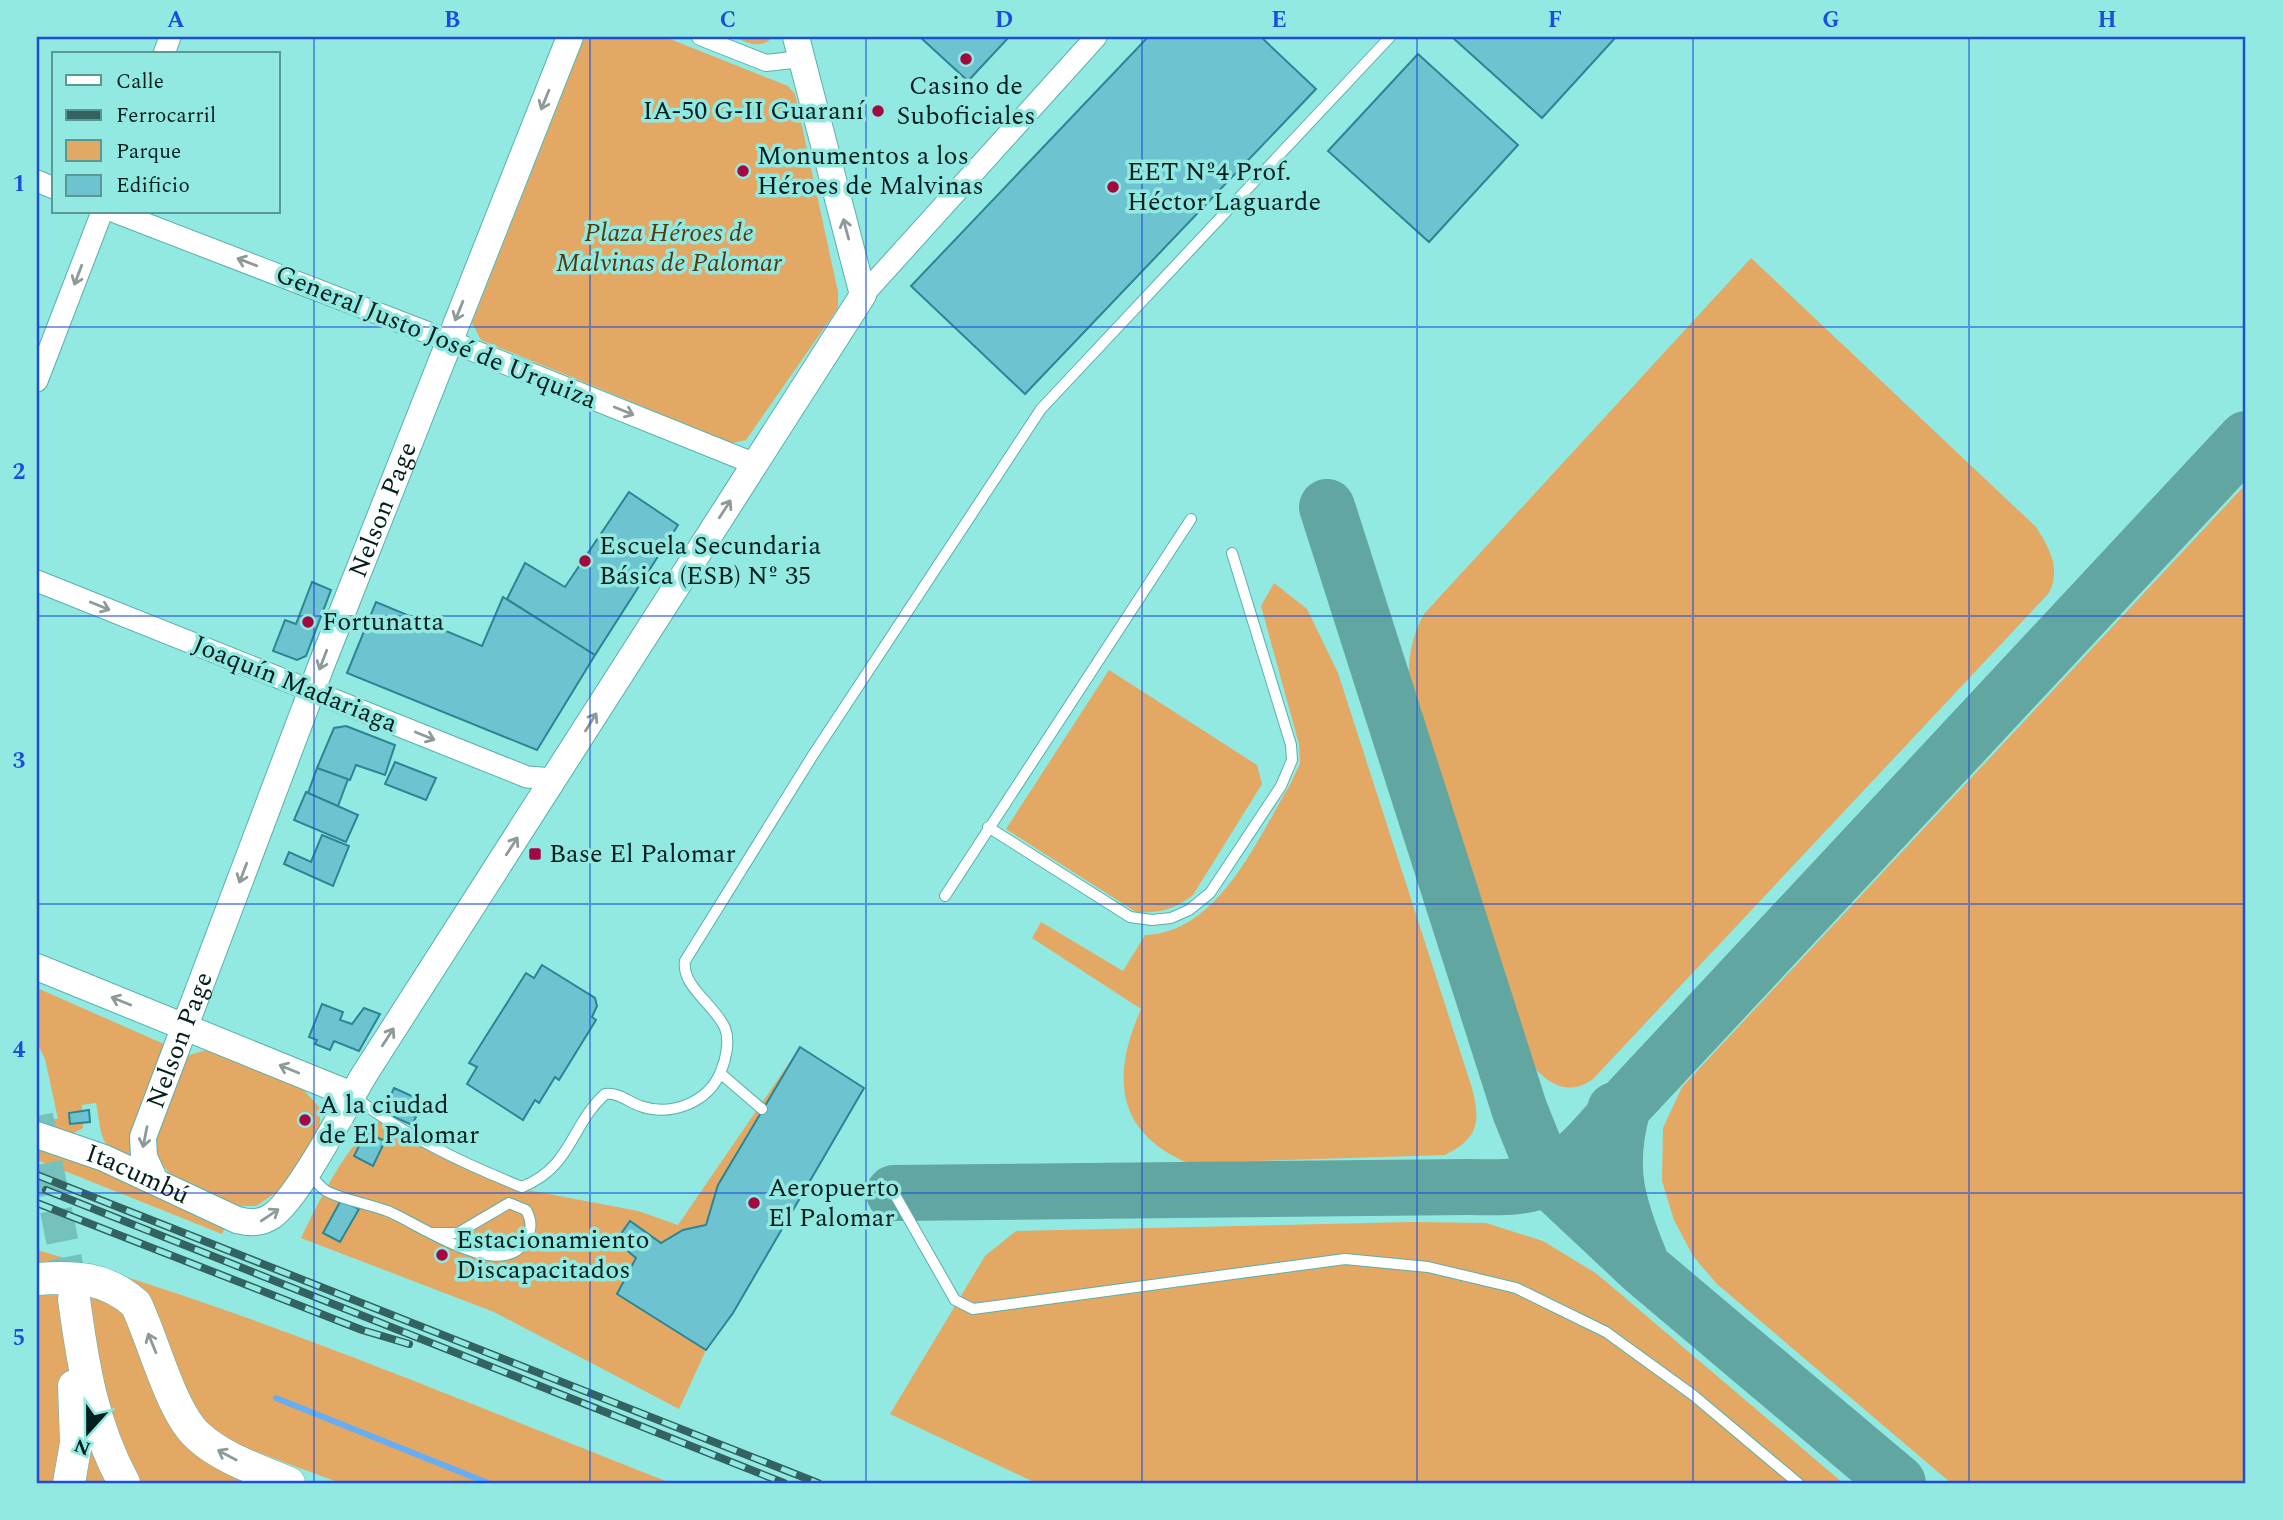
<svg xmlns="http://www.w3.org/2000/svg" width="2283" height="1520" viewBox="0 0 2283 1520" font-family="Spectral,serif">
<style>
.green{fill:#e2a864}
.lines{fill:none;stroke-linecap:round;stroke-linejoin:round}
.stream{stroke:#67adf4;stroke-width:6}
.taxiway{stroke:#62a6a1;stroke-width:56}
.building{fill:#6ec3d1;stroke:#2b8593;stroke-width:2}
.primary-tunnel{stroke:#75c1bb;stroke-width:32;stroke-dasharray:32 16;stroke-linecap:butt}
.service-casing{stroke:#59b0aa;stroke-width:12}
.pedestrian-casing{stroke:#59b0aa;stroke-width:18}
.minor-casing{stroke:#59b0aa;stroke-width:23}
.tertiary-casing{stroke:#59b0aa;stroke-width:28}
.primary-casing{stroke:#59b0aa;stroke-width:33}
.service{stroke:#fff;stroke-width:10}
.pedestrian{stroke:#fff;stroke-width:16}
.minor{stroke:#fff;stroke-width:21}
.tertiary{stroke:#fff;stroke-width:26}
.primary{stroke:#fff;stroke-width:32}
.rail-casing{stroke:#336360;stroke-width:8}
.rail{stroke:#92e9e2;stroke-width:5;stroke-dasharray:16;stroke-linecap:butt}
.oneway{stroke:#8e9a99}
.grid{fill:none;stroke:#1d4ed8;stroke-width:2;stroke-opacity:0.55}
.poi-dot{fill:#a30941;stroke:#92e9e2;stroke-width:2.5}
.labels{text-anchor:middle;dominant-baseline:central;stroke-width:7;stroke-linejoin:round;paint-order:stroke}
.poi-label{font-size:26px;fill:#031f1d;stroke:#92e9e2;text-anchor:start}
.park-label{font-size:26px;font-style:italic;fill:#593809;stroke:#92e9e2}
.street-label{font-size:26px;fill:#031f1d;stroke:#92e9e2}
.neatline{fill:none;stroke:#1d4ed8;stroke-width:2.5}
.grid-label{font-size:23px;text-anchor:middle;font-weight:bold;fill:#1d4ed8}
</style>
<rect width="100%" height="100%" fill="#92e9e2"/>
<path class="green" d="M 585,37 L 665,37 L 788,86 L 795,94 L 838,292 L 838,308 L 746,440 L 732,443 L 481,340 L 472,323 Z
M 734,37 L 773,37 C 761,50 748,43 734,37 Z
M 1751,258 L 2036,527 C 2050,549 2061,568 2049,593 L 1593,1079 C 1572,1095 1551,1087 1535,1068 L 1410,698 C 1407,667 1409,641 1424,614 Z
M 2246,484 L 2246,1483 L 1951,1483 L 1717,1284 L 1693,1256 L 1674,1220 L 1662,1181 L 1663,1128 L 1682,1087 Z
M 1274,583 L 1307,609 L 1338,673 L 1472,1088 C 1481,1122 1478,1139 1445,1155 L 1188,1163 C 1114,1132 1112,1074 1141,1009 L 1032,938 L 1041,922 L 1123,971 L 1145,935 C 1219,933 1257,839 1291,783 L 1300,763 L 1299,744 L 1261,606 Z
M 1109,670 L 1257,765 L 1262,784 L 1193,895 C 1173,910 1161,913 1136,912 L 1006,829 Z
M 37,988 L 164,1044 L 133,1160 C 97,1146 103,1138 96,1103 L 82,1105 L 83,1128 L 70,1135 L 37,1126 L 37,1118 L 58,1119 L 45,1059 L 37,1043 Z
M 800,1047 L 718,1185 L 706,1225 L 682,1230 L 661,1243 L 630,1221 L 617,1240 L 636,1258 L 617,1294 L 706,1350 L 679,1409 L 494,1312 L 301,1238 C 319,1202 347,1141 381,1120 L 512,1187 L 638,1211 L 678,1225 Z
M 206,1050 L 300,1086 L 320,1108 L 320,1132 L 287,1185 L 256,1206 L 241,1206 L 216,1199 L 171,1175 L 158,1160 L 154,1140 L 183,1062 L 190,1055 Z
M 37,1144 L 50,1147 L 226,1226 L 222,1234 L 37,1160 Z
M 1412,1222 L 1486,1223 L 1543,1241 L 1597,1274 L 1843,1483 L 1036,1483 L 890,1414 L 985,1256 L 1016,1231 Z
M 37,1250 C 256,1312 459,1400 671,1483 L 340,1483 L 257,1452 L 255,1482 L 251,1483 L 37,1483 Z"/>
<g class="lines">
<path class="stream" d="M 276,1398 L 488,1483"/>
<path class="taxiway" d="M 1327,507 L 1520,1111 L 1547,1178 L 1643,1268 L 1898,1483
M 1615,1110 L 1623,1107 C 1606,1167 1617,1204 1640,1260
M 894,1193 L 1468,1187 C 1493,1187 1525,1190 1548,1177 C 1578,1162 1601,1130 1623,1107 L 2246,439"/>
</g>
<path class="building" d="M 920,37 L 1009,37 L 968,81 Z
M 1148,37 L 1261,37 L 1316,89 L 1025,394 L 911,286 Z
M 1452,37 L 1616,37 L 1542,118 Z
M 1418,54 L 1518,145 L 1429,242 L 1328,151 Z
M 629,492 L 678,525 L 595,655 L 507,599 L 525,563 L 565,587 Z
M 312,582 L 331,590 L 306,656 L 297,660 L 273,651 L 285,620 L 296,624 Z
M 503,597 L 595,655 L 537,750 L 347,673 L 376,602 L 482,646 Z
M 346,726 L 395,745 L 385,775 L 356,765 L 350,780 L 317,768 L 334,728 Z
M 395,762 L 436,778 L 426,800 L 385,784 Z
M 317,768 L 348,779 L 338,806 L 308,793 Z
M 306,792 L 358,815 L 346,842 L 294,820 Z
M 322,835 L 349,846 L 333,886 L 284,864 L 289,852 L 311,862 Z
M 542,965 L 595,998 L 597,1006 L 592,1017 L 596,1020 L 559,1080 L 555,1077 L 539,1103 L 535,1100 L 523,1120 L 467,1084 L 477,1067 L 469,1063 L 526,973 L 534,978 Z
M 322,1004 L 343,1012 L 340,1020 L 352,1024 L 364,1008 L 380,1014 L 359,1051 L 334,1041 L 330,1050 L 315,1044 L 317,1040 L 309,1037 Z
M 800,1047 L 864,1088 L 733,1313 L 706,1350 L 617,1294 L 636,1258 L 616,1241 L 630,1221 L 661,1243 L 683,1230 L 706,1225 L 718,1185 Z
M 394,1088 L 414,1097 L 407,1112 L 416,1117 L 412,1125 L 383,1112 Z
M 89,1110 L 90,1122 L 70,1124 L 69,1113 Z
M 366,1132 L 385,1141 L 373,1166 L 354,1156 Z
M 341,1200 L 359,1209 L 340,1242 L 323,1233 Z"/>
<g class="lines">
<path class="primary-tunnel" d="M 37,1116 L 74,1299"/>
<defs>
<path id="service" d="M 988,827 L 1130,917 L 1152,920 L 1171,918 L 1189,910 L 1210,893 L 1281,786 L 1292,760 L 1291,745 L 1232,553
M 945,896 L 1191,519
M 720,1073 L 762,1109
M 352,1095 C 403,1135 462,1163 522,1187 C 572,1167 570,1126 605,1094 C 618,1092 627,1101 640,1106 C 672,1117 709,1102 721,1071 C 726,1059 730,1041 725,1028 C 715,1005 681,986 685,961 L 813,755 L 1041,409 L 1390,37
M 309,1174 C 315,1179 321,1189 328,1192 C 347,1201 370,1204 390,1212 C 420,1225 502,1283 526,1240 C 532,1229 532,1221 526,1210 L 509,1203 L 458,1233 L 430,1233
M 894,1193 L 955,1300 L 973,1309 L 1345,1259 L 1428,1267 L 1516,1288 L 1606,1332 L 1693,1395 L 1798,1483"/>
<path id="pedestrian" d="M 700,37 L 766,63 L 801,59"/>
<path id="minor" d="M 164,54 L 170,37
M 37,181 L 54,188
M 115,212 L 447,340 L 755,464
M 863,295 L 1096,37
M 37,381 L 102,212
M 37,581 L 527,777 L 554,779"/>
<g id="tertiary">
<path d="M 37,967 L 352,1095"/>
<path id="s1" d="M 37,1135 L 104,1158 L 237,1220 C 250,1223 260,1224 272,1216 C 299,1197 345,1107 364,1075 L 863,295 L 796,37"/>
<path id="s2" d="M 155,1181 L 144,1157 L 143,1137 L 321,666 L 570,37"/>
</g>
<path id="primary" d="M 37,1279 C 75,1276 106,1277 136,1304 C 153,1339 171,1412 198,1436 C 223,1459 259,1470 289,1483
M 74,1299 C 83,1365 92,1424 124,1483
M 69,1483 L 76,1443 L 74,1386"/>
</defs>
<use href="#service" class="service-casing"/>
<use href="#pedestrian" class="pedestrian-casing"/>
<use href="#minor" class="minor-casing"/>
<use href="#tertiary" class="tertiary-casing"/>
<use href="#primary" class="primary-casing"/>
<use href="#service" class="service"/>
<use href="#pedestrian" class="pedestrian"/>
<use href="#minor" class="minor"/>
<use href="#tertiary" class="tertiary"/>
<use href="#primary" class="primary"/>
<defs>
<path id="rail" d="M 37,1175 L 818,1483
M 46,1190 L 784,1483
M 37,1203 L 362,1330 L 409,1344"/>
</defs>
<use href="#rail" class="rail-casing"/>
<use href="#rail" class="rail"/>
</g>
<defs><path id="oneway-shaft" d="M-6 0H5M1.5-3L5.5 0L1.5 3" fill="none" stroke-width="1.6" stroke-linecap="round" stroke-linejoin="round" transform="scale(1.75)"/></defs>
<g class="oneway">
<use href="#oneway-shaft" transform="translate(545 100) rotate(112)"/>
<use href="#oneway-shaft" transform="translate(846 229) rotate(-105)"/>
<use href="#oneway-shaft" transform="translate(247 262) rotate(-159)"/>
<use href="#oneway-shaft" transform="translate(78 275) rotate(111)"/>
<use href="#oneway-shaft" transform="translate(459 311) rotate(112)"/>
<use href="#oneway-shaft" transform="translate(624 411) rotate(22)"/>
<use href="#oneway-shaft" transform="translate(725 509) rotate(-57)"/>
<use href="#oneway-shaft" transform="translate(100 606) rotate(22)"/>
<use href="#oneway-shaft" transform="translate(323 660) rotate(111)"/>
<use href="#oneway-shaft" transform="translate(591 722) rotate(-58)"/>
<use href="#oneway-shaft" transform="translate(425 736) rotate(22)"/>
<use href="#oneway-shaft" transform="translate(512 846) rotate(-57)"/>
<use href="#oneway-shaft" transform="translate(243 873) rotate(111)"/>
<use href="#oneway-shaft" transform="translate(121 1001) rotate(-158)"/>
<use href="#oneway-shaft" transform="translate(388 1037) rotate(-57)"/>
<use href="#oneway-shaft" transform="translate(289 1069) rotate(-158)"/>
<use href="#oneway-shaft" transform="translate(145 1137) rotate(101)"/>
<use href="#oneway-shaft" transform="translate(270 1215) rotate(-34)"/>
<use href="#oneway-shaft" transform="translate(152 1343) rotate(-112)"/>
<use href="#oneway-shaft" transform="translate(227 1455) rotate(-152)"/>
</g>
<path class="grid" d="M 314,37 L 314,1483M 590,37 L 590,1483M 866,37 L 866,1483M 1142,37 L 1142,1483M 1417,37 L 1417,1483M 1693,37 L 1693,1483M 1969,37 L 1969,1483M 37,327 L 2246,327M 37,616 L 2246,616M 37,904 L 2246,904M 37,1193 L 2246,1193"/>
<g class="poi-dot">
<circle cx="966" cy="59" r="7"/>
<circle cx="878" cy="111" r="7"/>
<circle cx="743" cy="171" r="7"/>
<circle cx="1113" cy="187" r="7"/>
<circle cx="585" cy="561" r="7"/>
<circle cx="308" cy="622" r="7"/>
<rect x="528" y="847" width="14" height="14" rx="3.5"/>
<circle cx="305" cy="1120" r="7"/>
<circle cx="754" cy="1203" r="7"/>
<circle cx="442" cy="1255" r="7"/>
</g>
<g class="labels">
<g class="poi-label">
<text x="966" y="86" text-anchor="middle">Casino de<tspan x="966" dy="30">Suboficiales</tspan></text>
<text x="864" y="111" text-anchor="end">IA-50 G-II Guaraní</text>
<text x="757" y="156">Monumentos a los<tspan x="757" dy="30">Héroes de Malvinas</tspan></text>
<text x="1127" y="172">EET Nº4 Prof.<tspan x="1127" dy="30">Héctor Laguarde</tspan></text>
<text x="599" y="546">Escuela Secundaria<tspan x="599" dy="30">Básica (ESB) Nº 35</tspan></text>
<text x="322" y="622">Fortunatta</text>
<text x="549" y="854">Base El Palomar</text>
<text x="319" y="1105">A la ciudad<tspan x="319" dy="30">de El Palomar</tspan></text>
<text x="768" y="1188">Aeropuerto<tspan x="768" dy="30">El Palomar</tspan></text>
<text x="456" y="1240">Estacionamiento<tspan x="456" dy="30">Discapacitados</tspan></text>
</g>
<g class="park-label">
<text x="669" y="233">Plaza Héroes de<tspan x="669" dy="30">Malvinas de Palomar</tspan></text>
</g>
<g class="street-label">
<text transform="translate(436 337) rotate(22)">General Justo José de Urquiza</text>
<text stroke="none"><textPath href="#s2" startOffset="718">Nelson Page</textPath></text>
<text transform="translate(295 684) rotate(22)">Joaquín Madariaga</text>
<text stroke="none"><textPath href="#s2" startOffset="150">Nelson Page</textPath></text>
<text stroke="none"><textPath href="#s1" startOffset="108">Itacumbú</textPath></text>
</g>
</g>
<rect width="2283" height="1520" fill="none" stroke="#92e9e2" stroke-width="77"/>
<rect x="52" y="52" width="228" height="161" fill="#92e9e2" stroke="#599893" stroke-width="2"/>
<rect x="66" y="75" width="35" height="10" fill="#ffffff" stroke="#599893" stroke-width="2"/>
<text x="116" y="88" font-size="21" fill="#031f1d">Calle</text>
<rect x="66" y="110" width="35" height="10" fill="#336360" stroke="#599893" stroke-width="2"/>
<text x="116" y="122" font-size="21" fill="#031f1d">Ferrocarril</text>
<rect x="66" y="140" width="35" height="21" fill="#e2a864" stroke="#599893" stroke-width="2"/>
<text x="116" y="158" font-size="21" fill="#031f1d">Parque</text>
<rect x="66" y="175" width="35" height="21" fill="#6ec3d1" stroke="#599893" stroke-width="2"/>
<text x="116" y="192" font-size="21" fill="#031f1d">Edificio</text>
<g transform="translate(88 1432) rotate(201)" stroke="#92e9e2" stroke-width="5" paint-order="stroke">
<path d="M0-5L12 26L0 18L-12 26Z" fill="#031f1d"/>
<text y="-10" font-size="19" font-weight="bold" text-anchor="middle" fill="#031f1d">N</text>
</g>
<rect x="38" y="38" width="2206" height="1444" class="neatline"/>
<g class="grid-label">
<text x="176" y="27">A</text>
<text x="452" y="27">B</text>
<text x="728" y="27">C</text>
<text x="1004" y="27">D</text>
<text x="1279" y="27">E</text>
<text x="1555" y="27">F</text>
<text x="1831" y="27">G</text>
<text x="2107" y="27">H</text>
<text x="19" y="191">1</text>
<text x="19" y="479">2</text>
<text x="19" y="768">3</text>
<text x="19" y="1057">4</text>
<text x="19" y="1345">5</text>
</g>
</svg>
